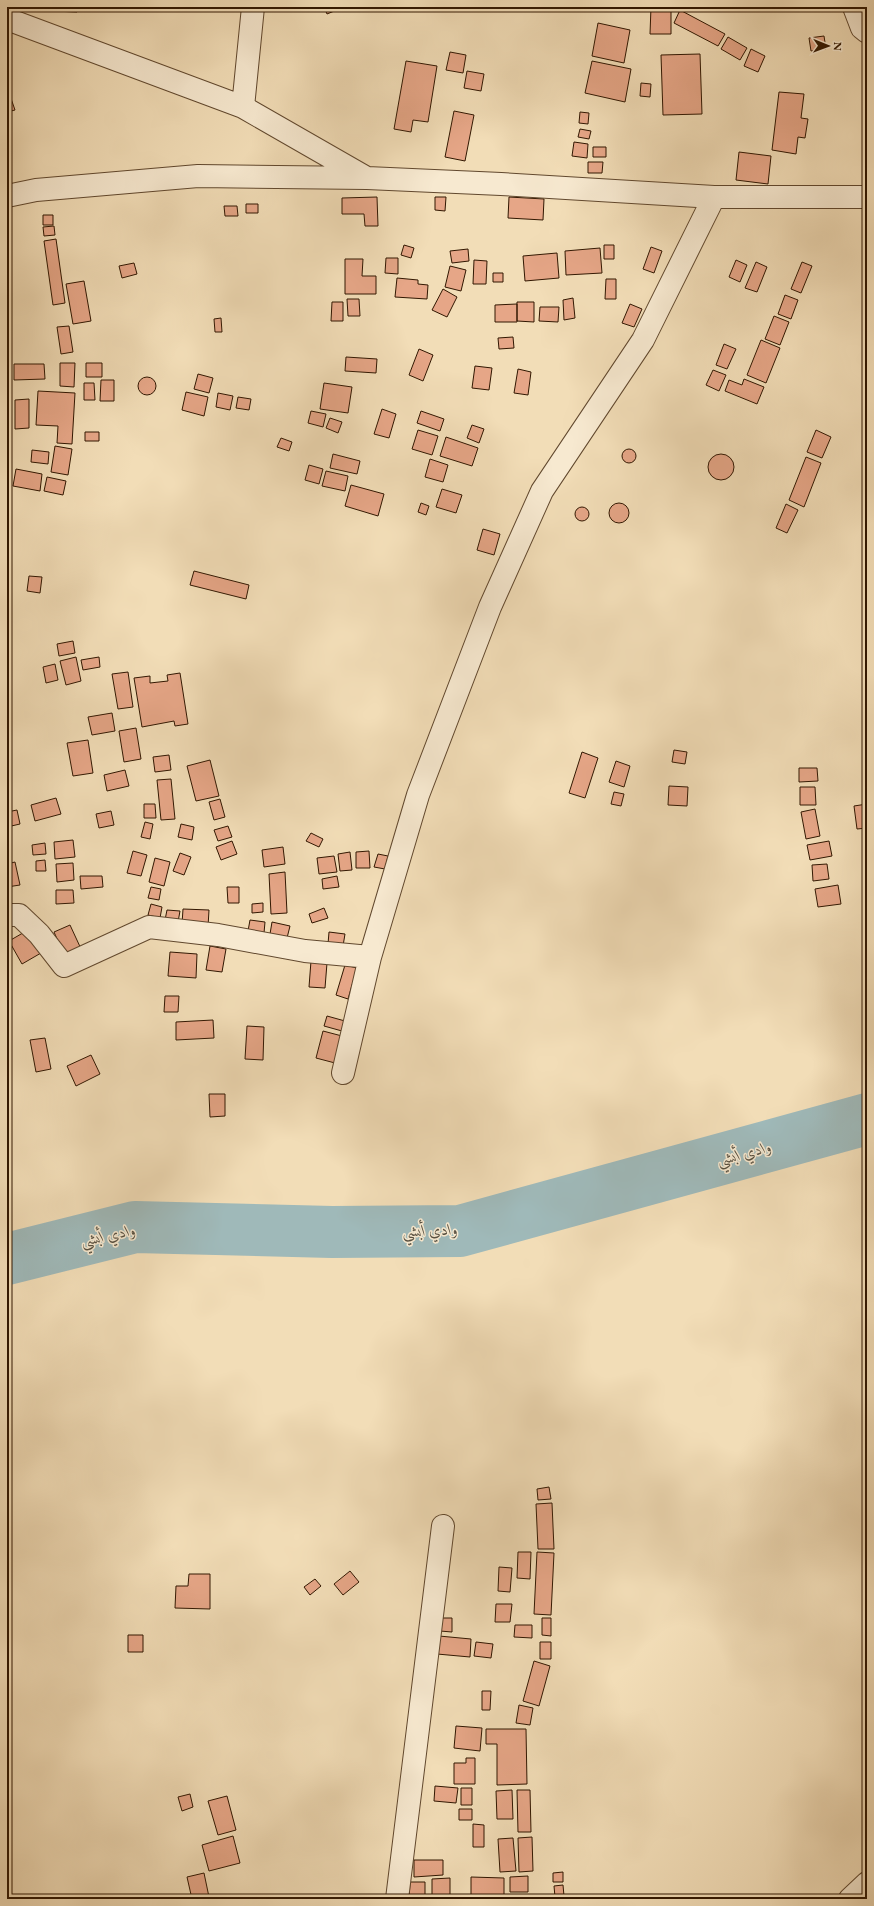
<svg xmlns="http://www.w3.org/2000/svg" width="874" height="1906" viewBox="0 0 874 1906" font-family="'EB Garamond',Amiri,serif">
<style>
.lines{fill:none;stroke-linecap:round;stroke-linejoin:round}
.river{stroke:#9fb9b9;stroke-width:52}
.building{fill:#e6a687;stroke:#311701}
.minor-casing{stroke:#61482e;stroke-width:24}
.minor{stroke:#f7e9d0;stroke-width:22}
.labels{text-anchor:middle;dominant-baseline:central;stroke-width:3;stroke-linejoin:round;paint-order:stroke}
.water-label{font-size:16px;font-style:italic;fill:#585041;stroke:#f7e9d0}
</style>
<rect width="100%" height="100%" fill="#f2ddb7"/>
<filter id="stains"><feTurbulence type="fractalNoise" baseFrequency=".005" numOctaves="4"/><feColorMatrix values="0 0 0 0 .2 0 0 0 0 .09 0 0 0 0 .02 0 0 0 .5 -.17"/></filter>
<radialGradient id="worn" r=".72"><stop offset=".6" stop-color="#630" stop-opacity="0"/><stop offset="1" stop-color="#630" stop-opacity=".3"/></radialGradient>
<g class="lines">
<path class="river" d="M 7,1259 L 135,1227 L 332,1232 L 460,1231 L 867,1119"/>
</g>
<path class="building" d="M 53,7 L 78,7 L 77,12 L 53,11 Z
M 324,7 L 344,7 L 327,14 Z
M 651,7 L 671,7 L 671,34 L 650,34 Z
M 680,10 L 725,34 L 718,46 L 674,23 Z
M 598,23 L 630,30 L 624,63 L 592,56 Z
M 824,36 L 826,49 L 811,51 L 809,38 Z
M 728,37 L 747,48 L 740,60 L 721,49 Z
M 751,49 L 765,56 L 758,72 L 744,66 Z
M 450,52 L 466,55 L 463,73 L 446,70 Z
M 700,54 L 702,114 L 663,115 L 661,55 Z
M 406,61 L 437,66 L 428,122 L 413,120 L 411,132 L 394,129 Z
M 592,61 L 631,69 L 625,102 L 585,93 Z
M 467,71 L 484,74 L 481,91 L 464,88 Z
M 641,83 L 651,84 L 650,97 L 640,96 Z
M 8,90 L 15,110 L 7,112 L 7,91 Z
M 779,92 L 804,94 L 801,118 L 808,119 L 805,138 L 798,137 L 796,154 L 772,150 Z
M 454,111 L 474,115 L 465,161 L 445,157 Z
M 580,112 L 589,113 L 588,124 L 579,123 Z
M 580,129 L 591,131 L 589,139 L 578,137 Z
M 574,142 L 588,144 L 587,158 L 572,156 Z
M 593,147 L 606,147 L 606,157 L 593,157 Z
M 739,152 L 771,156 L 768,184 L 736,180 Z
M 588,162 L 603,162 L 602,173 L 588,173 Z
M 377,197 L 378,226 L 365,226 L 364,214 L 342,214 L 342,198 Z
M 435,197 L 446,197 L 445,211 L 435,210 Z
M 509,197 L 544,199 L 543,220 L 508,218 Z
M 246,204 L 258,204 L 258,213 L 246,213 Z
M 224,206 L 237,206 L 238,216 L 225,216 Z
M 43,215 L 53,215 L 53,225 L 43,225 Z
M 54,226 L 55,235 L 44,236 L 43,227 Z
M 56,239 L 65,303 L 53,305 L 44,241 Z
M 404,245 L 414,248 L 411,258 L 401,255 Z
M 604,245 L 614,245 L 614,259 L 604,259 Z
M 651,247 L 662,251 L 654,273 L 643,269 Z
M 600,248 L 602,273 L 566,275 L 565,251 Z
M 468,249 L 469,261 L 452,263 L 450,251 Z
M 557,253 L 559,278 L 525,281 L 523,256 Z
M 386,258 L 398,258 L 398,274 L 385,273 Z
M 345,259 L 363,259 L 362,276 L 376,276 L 376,294 L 345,294 Z
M 474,260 L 487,261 L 486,284 L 473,284 Z
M 736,260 L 747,265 L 740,282 L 729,277 Z
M 756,262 L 767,267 L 757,292 L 745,288 Z
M 802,262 L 812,266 L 801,293 L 791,289 Z
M 134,263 L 137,274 L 122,278 L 119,266 Z
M 450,266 L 466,270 L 461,291 L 445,287 Z
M 493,273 L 503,273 L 503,282 L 493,282 Z
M 397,278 L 418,280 L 418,284 L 428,285 L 427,299 L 395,297 Z
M 606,279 L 616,279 L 616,299 L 605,299 Z
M 84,281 L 91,321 L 73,324 L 66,284 Z
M 443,289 L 457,297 L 447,317 L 432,310 Z
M 785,295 L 798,300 L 791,319 L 778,314 Z
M 573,298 L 575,318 L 564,320 L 563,300 Z
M 347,299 L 359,299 L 360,316 L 348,316 Z
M 332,302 L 343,302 L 343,321 L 331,321 Z
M 517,302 L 534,302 L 534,322 L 517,321 Z
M 517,304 L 517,322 L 495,322 L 495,305 Z
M 630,304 L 642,309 L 634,327 L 622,323 Z
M 540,307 L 559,307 L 558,322 L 539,321 Z
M 774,316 L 789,322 L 780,345 L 765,339 Z
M 221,318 L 222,332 L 215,332 L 214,319 Z
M 69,326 L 73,352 L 61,354 L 57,327 Z
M 513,337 L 514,348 L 499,349 L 498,338 Z
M 761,340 L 780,348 L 766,383 L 747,375 Z
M 724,344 L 736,349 L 727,369 L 716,365 Z
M 419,349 L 433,355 L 423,381 L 409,375 Z
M 346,357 L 377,359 L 376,373 L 345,371 Z
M 60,363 L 75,363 L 74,387 L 60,386 Z
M 86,363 L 102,363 L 102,377 L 86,377 Z
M 14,364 L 44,364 L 45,379 L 14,380 Z
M 7,366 L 9,366 L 8,411 L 7,411 Z
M 475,366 L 492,368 L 489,390 L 472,388 Z
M 518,369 L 531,372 L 528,395 L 514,393 Z
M 713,370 L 726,375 L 719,391 L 706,385 Z
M 198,374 L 213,378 L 209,393 L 194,389 Z
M138 386a9 9 0 1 1 18 0a9 9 0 1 1-18 0Z
M 744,379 L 764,387 L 757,404 L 725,391 L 729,380 L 742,385 Z
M 101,380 L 114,380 L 114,401 L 100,401 Z
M 84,383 L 94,383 L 95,400 L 84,400 Z
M 324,383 L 352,387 L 348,413 L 320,409 Z
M 38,391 L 75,393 L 72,444 L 57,443 L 58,426 L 36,425 Z
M 186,392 L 208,397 L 204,416 L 182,410 Z
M 218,393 L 233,396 L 230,410 L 216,407 Z
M 238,397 L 251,399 L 249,410 L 236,408 Z
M 29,399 L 29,428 L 15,429 L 15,400 Z
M 382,409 L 396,414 L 389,438 L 374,434 Z
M 311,411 L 326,414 L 323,427 L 308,423 Z
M 421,411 L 444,419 L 440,431 L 417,423 Z
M 330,418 L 342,422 L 338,433 L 326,428 Z
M 472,425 L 484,429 L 479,443 L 467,438 Z
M 418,430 L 438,436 L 432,455 L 412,449 Z
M 816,430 L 831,437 L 822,458 L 807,452 Z
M 85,432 L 99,432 L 99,441 L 85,441 Z
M 446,437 L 478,448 L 472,466 L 440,456 Z
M 281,438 L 292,442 L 289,451 L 277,447 Z
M 55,446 L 72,449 L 68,475 L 51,472 Z
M622 456a7 7 0 1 1 14 0a7 7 0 1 1-14 0Z
M 32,450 L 49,452 L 48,464 L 31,462 Z
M708 467a13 13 0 1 1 26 0a13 13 0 1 1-26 0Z
M 333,454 L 360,461 L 357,474 L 330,468 Z
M 806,457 L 821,463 L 804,507 L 789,500 Z
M 430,459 L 448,465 L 443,482 L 425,477 Z
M 309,465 L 323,469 L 319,484 L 305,480 Z
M 16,469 L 42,474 L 40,491 L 13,486 Z
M 326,471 L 348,476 L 345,491 L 322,486 Z
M 47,477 L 66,481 L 63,495 L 44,491 Z
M 351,485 L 384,494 L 378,516 L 345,506 Z
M 442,489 L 462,495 L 456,513 L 436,507 Z
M609 513a10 10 0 1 1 20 0a10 10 0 1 1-20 0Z
M 421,503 L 429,506 L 426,515 L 418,512 Z
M 786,504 L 798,510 L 787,533 L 776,528 Z
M575 514a7 7 0 1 1 14 0a7 7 0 1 1-14 0Z
M 483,529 L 500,534 L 494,555 L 477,550 Z
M 194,571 L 249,585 L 246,599 L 190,585 Z
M 29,576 L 42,577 L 40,593 L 27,591 Z
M 73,641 L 75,653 L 59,656 L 57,644 Z
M 76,657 L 81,681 L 66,685 L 60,661 Z
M 99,657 L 100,667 L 83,670 L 81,660 Z
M 55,664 L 58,680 L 46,683 L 43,667 Z
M 128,672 L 133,707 L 118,709 L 112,674 Z
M 180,673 L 188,724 L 175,726 L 174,721 L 142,727 L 134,678 L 150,676 L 150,683 L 168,681 L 167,675 Z
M 112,713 L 115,731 L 92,735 L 88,717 Z
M 136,728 L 141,759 L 124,762 L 119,731 Z
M 88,740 L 93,773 L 73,776 L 67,743 Z
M 674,750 L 687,752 L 685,764 L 672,762 Z
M 582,752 L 598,758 L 585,798 L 569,793 Z
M 169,755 L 171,770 L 155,772 L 153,757 Z
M 210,760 L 219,796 L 196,801 L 187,766 Z
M 616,761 L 630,766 L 624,787 L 609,782 Z
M 799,768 L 817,768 L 818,781 L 799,782 Z
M 125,770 L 129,786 L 107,791 L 104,775 Z
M 171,779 L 175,819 L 161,820 L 157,780 Z
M 669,786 L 688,787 L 687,806 L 668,805 Z
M 800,787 L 815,787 L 816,805 L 800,805 Z
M 614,792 L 624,794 L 621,806 L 611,804 Z
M 56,798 L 61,814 L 35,821 L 31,805 Z
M 220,799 L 225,817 L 214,820 L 209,802 Z
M 144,804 L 155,804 L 156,818 L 144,818 Z
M 867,804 L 867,828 L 857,829 L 854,806 Z
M 815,809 L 820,836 L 806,839 L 801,812 Z
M 17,810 L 20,824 L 7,827 L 7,812 Z
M 111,811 L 114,825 L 99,828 L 96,814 Z
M 145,822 L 153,824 L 150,839 L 141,837 Z
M 181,824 L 194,827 L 192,840 L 178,837 Z
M 228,826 L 232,837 L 218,841 L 214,830 Z
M 311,833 L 323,839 L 319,847 L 306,841 Z
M 73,840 L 75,857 L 55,859 L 54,842 Z
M 232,841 L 237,854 L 221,860 L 216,847 Z
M 829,841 L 832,856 L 810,860 L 807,845 Z
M 45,843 L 46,854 L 33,855 L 32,845 Z
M 283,847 L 285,864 L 264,867 L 262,850 Z
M 133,851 L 147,855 L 141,876 L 127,873 Z
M 369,851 L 370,868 L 356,868 L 356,852 Z
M 350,852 L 352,870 L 340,871 L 338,854 Z
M 180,853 L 191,857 L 184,875 L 173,871 Z
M 378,854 L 388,856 L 385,869 L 374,867 Z
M 334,856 L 337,872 L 319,874 L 317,858 Z
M 155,858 L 170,862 L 164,886 L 149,882 Z
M 45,860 L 46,871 L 36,871 L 36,861 Z
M 15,862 L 20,885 L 7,887 L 7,864 Z
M 73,863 L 74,880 L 57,882 L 56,864 Z
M 827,864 L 829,879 L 813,881 L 812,865 Z
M 285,872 L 287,913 L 271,914 L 269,874 Z
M 80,876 L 102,876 L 103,887 L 81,889 Z
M 337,876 L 339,887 L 323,889 L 322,879 Z
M 838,885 L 841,904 L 818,907 L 815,889 Z
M 151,887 L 161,889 L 159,900 L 148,898 Z
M 227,887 L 239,887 L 239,903 L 228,903 Z
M 56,890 L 73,890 L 74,903 L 56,904 Z
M 263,903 L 263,912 L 252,913 L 252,904 Z
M 151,904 L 162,907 L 160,918 L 148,915 Z
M 324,908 L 328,918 L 312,923 L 309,914 Z
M 183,909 L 209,910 L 208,927 L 182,924 Z
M 167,910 L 180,911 L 178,922 L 165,920 Z
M 250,920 L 265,922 L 264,933 L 248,931 Z
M 272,922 L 290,926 L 287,938 L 270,934 Z
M 70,925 L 82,951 L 66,959 L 54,932 Z
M 28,930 L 41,953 L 22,964 L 9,941 Z
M 329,932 L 345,934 L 343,946 L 328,944 Z
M 210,946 L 226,949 L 222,972 L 206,970 Z
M 170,952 L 197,954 L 196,978 L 168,976 Z
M 311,961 L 327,963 L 325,988 L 309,987 Z
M 345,965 L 357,968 L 348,999 L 336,995 Z
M 165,996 L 179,996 L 178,1012 L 164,1012 Z
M 327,1016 L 345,1021 L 342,1031 L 324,1026 Z
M 213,1020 L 214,1038 L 176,1040 L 176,1022 Z
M 247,1026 L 264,1027 L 263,1060 L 245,1059 Z
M 323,1031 L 342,1036 L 335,1063 L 316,1058 Z
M 45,1038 L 51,1069 L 36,1072 L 30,1040 Z
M 91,1055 L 100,1074 L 76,1086 L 67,1066 Z
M 209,1094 L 225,1094 L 225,1116 L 210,1117 Z
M 549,1487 L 551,1499 L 538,1500 L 537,1489 Z
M 552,1503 L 554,1549 L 538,1549 L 536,1504 Z
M 518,1552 L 531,1552 L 530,1579 L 517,1578 Z
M 537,1552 L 554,1553 L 551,1615 L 534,1614 Z
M 499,1567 L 512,1568 L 510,1592 L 498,1591 Z
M 350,1571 L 359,1582 L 343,1595 L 334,1584 Z
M 189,1574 L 210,1574 L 210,1609 L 175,1608 L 176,1586 L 188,1586 Z
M 315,1579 L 321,1586 L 310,1595 L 304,1587 Z
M 496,1604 L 512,1604 L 510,1622 L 495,1622 Z
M 440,1618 L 452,1618 L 452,1632 L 440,1631 Z
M 542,1618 L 551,1618 L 551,1636 L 542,1635 Z
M 515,1625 L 532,1625 L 532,1638 L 514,1637 Z
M 128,1635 L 143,1635 L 143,1652 L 128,1652 Z
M 439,1636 L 471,1639 L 470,1657 L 437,1654 Z
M 476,1642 L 493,1644 L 491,1658 L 474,1656 Z
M 540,1642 L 551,1642 L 551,1659 L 540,1659 Z
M 534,1661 L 550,1666 L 539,1706 L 523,1701 Z
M 482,1691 L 491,1691 L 490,1710 L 482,1710 Z
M 519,1705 L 533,1708 L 530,1725 L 516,1723 Z
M 456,1726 L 482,1728 L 480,1751 L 454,1748 Z
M 486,1729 L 526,1729 L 527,1784 L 497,1785 L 497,1744 L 486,1744 Z
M 466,1758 L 475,1758 L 475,1784 L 454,1784 L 454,1763 L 466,1763 Z
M 435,1786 L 458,1788 L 456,1803 L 434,1801 Z
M 461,1788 L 472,1788 L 472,1805 L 461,1805 Z
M 512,1790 L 513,1819 L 497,1819 L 496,1791 Z
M 517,1790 L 530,1790 L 531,1832 L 518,1832 Z
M 190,1794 L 193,1807 L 182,1811 L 178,1797 Z
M 227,1796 L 236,1830 L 218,1835 L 208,1801 Z
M 459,1809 L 472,1809 L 472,1820 L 459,1820 Z
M 473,1824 L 484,1825 L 484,1847 L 473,1847 Z
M 233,1836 L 240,1863 L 209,1871 L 202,1845 Z
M 532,1837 L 533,1871 L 519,1872 L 518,1838 Z
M 513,1838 L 516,1871 L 500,1872 L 498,1839 Z
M 414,1860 L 443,1860 L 443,1875 L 414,1877 Z
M 563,1872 L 563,1882 L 553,1882 L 553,1873 Z
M 204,1873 L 209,1897 L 192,1899 L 187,1877 Z
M 528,1876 L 528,1892 L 510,1892 L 510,1877 Z
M 471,1877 L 504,1878 L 504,1899 L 471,1899 Z
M 450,1878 L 450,1899 L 432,1899 L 432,1879 Z
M 410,1882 L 425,1882 L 425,1899 L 409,1899 Z
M 563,1885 L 564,1896 L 555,1897 L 554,1886 Z"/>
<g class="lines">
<defs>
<path id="minor" d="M 854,7 L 862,28 L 867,32
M 7,19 L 243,107 L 365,177
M 243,107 L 253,7
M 7,196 L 36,190 L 198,176 L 367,178 L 501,184 L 714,197 L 867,197
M 7,915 L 19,915 L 39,934 L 64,966 L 149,927 L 218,935 L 305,951 L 370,957
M 343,1073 L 370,957 L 418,795 L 490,607 L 542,491 L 643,340 L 714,197
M 397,1899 L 443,1526
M 850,1899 L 867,1883"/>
</defs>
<use href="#minor" class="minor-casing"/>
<use href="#minor" class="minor"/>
</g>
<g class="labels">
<g class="water-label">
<text transform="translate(744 1153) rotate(-15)">وادي أبشي</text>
<text transform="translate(430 1230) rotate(-2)">وادي أبشي</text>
<text transform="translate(108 1235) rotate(-12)">وادي أبشي</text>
</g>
</g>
<rect width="874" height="1906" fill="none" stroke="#f2ddb7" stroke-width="24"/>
<rect x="8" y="8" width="858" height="1890" fill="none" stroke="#311701" stroke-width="2"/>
<rect x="12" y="12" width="850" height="1882" fill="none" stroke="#311701"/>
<g transform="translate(828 46) rotate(91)" stroke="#f7e9d0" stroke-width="3" paint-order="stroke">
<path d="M0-3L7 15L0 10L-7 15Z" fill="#311701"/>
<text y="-6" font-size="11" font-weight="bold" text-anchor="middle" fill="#311701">N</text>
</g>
<rect width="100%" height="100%" filter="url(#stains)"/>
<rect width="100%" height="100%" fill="url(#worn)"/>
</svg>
